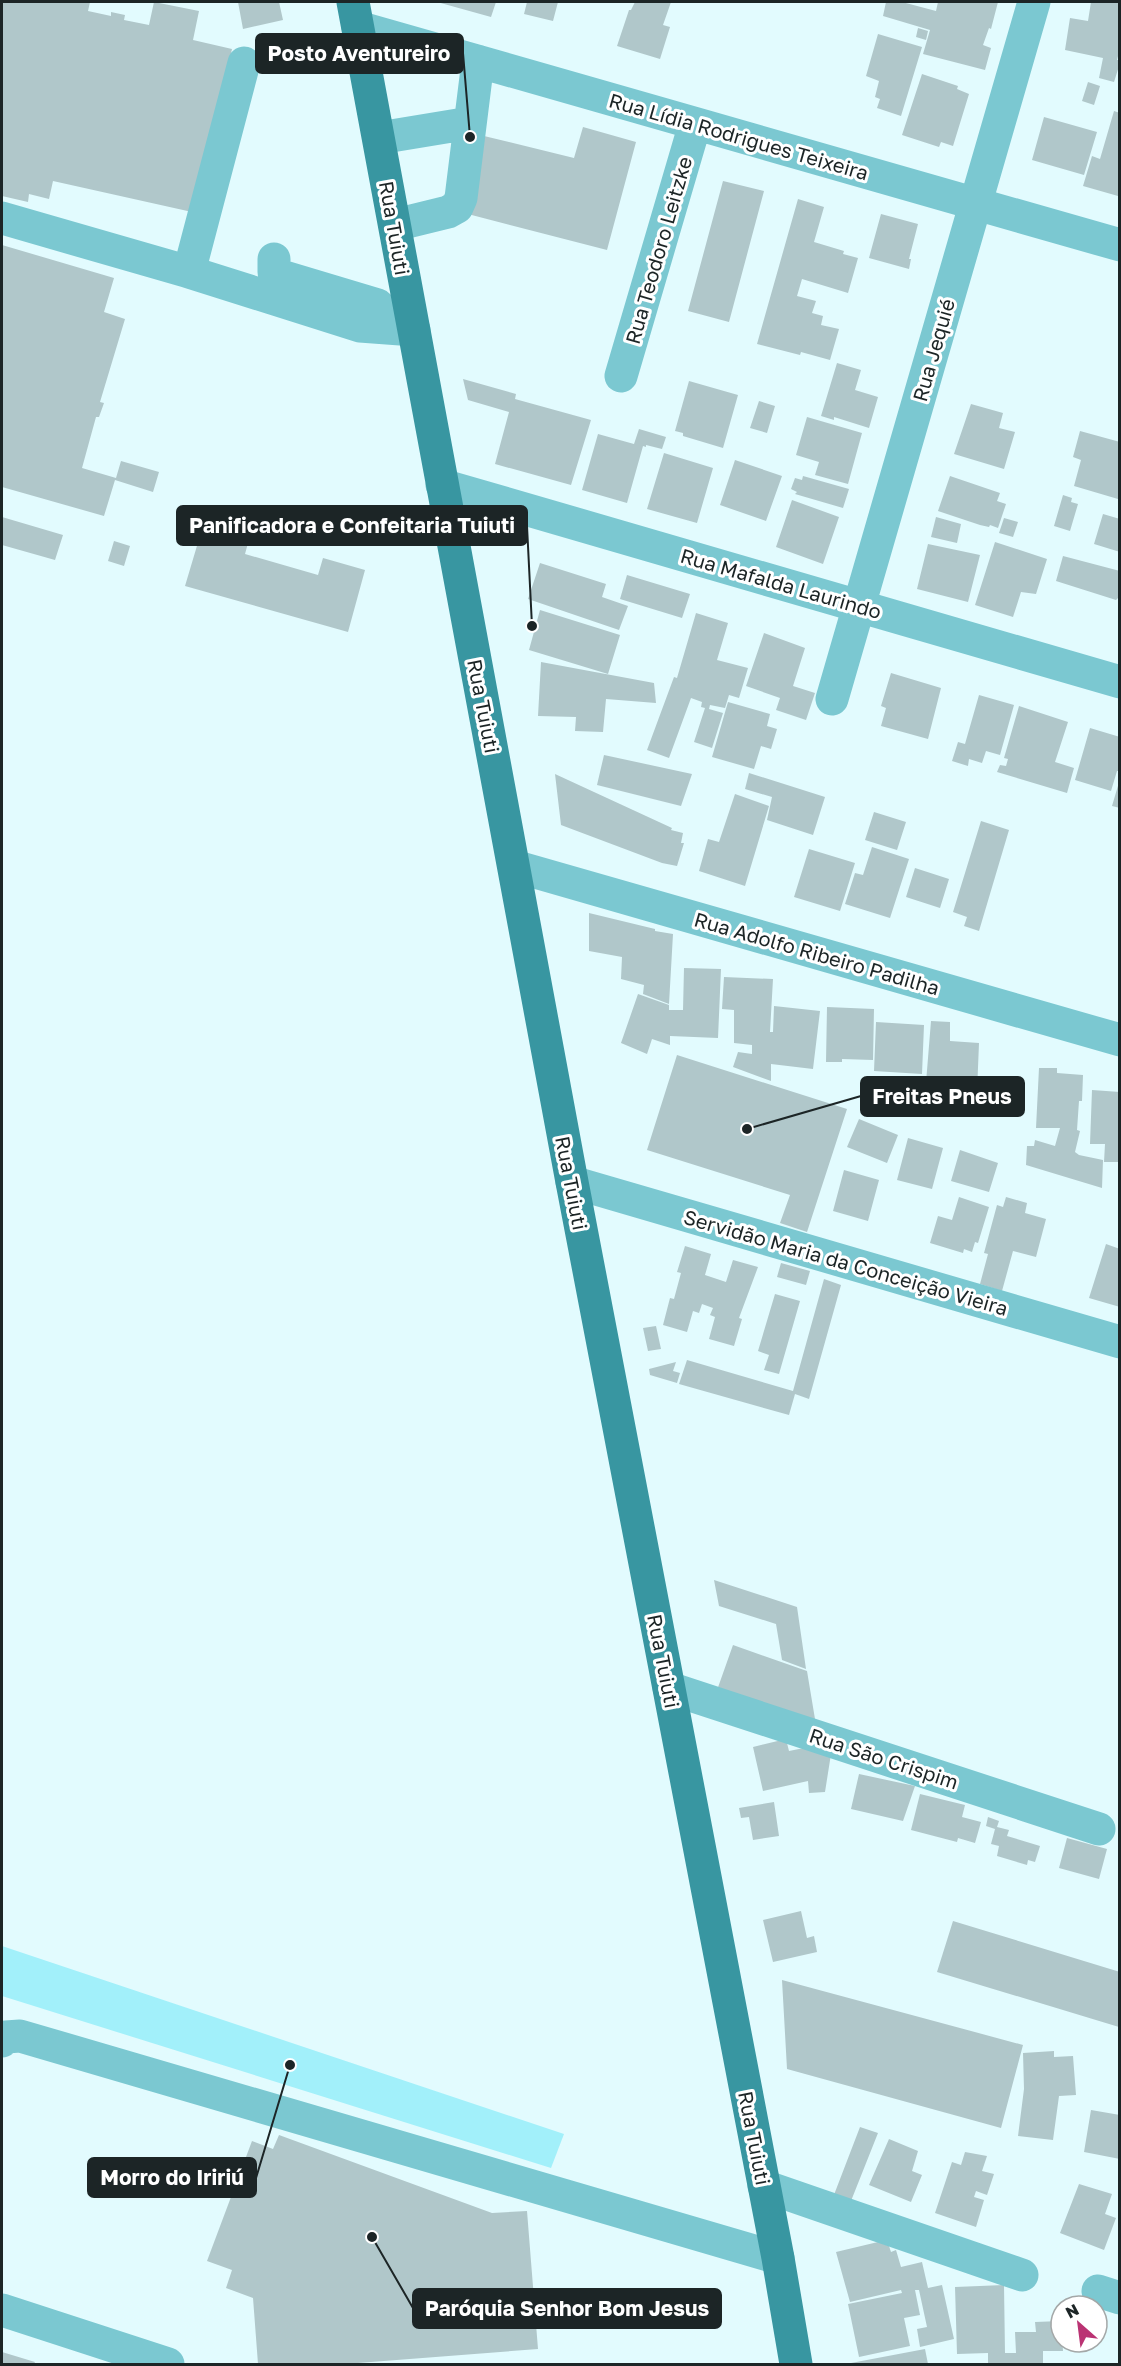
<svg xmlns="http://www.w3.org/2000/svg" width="1121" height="2366" viewBox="0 0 1121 2366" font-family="'Golos Text',sans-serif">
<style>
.green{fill:#a2f0fa}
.building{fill:#b0c7ca}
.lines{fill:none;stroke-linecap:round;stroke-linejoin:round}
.minor{stroke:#7bc8d1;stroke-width:33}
.major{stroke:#3896a1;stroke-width:33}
.labels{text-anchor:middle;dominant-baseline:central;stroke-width:6;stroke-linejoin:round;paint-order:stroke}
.street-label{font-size:20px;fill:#1c2526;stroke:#fff}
.leader{fill:none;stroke:#1c2526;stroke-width:2}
.callout-dot{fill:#1c2526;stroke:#fff;stroke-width:2}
.callout{fill:#1c2526;stroke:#1c2526;stroke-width:2}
.callout-label{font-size:21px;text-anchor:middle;font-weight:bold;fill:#fff}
</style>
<rect width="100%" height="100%" fill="#e2fbfe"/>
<path class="green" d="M 2,1946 L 564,2134 L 551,2168 L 2,1996 Z"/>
<path class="building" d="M 2,2 L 90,2 L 88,11 L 111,16 L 111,12 L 125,15 L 124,20 L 149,25 L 154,2 L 199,11 L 193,40 L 232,49 L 211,140 L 192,212 L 53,181 L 49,199 L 29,194 L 28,202 L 2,196 Z
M 238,2 L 279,2 L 283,20 L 243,29 Z
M 437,2 L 496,2 L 491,17 Z
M 527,2 L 558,2 L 553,21 L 524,14 Z
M 635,2 L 671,2 L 663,25 L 670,27 L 660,59 L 617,46 L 629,10 L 631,10 Z
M 886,2 L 902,2 L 936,11 L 938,2 L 998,2 L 991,29 L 989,28 L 983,45 L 991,48 L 985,70 L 923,54 L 930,30 L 883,16 Z
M 1091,2 L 1120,2 L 1120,48 L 1117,60 L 1120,60 L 1120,63 L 1114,82 L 1099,78 L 1103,58 L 1065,50 L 1070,18 L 1088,21 Z
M 918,28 L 928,31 L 926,40 L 916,37 Z
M 878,34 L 922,47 L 901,116 L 877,108 L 880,99 L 875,97 L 879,81 L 866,76 Z
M 922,74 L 958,86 L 957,89 L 969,94 L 953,146 L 941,142 L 939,147 L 902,135 Z
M 1088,82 L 1100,86 L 1094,105 L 1082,101 Z
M 1114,111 L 1120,113 L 1118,196 L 1083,186 L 1092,156 L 1100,159 Z
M 1044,117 L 1097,132 L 1084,175 L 1032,160 Z
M 583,127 L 636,142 L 607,250 L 464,213 L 484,136 L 574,158 Z
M 723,181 L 764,191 L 729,322 L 688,311 Z
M 798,199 L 824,207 L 814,242 L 844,251 L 843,254 L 858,258 L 848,293 L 802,279 L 797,296 L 816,301 L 812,313 L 823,316 L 821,325 L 839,329 L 830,360 L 801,352 L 800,355 L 757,344 Z
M 881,214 L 918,224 L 909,259 L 911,259 L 909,269 L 869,258 Z
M 2,245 L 114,278 L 104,312 L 125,319 L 100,402 L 104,403 L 99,417 L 96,417 L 82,468 L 116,478 L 121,461 L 159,472 L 153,492 L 115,480 L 104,516 L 2,487 Z
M 837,363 L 861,370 L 855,390 L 878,397 L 869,428 L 834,417 L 834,420 L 821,416 Z
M 463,379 L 516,394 L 515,399 L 591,420 L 571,485 L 495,464 L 509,412 L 468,400 Z
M 689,381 L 738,395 L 723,448 L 683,436 L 683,433 L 675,431 Z
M 759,401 L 775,406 L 767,433 L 750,428 Z
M 971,404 L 1003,413 L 999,428 L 1015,432 L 1004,469 L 954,454 Z
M 807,417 L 862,433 L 848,484 L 815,475 L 819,462 L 796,455 Z
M 639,429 L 666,437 L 662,449 L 646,445 L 646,447 L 643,446 L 627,503 L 582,490 L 598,434 L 634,444 Z
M 1080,431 L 1120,442 L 1118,499 L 1074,486 L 1081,460 L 1073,457 Z
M 664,453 L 713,468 L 697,523 L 647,509 Z
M 735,460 L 782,476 L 766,521 L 720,505 Z
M 803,476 L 849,489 L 843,508 L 795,494 L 797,492 L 791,489 L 795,478 L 802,480 Z
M 950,476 L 1000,493 L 997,501 L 1006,504 L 998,528 L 990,525 L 989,527 L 980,525 L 938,511 Z
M 1063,495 L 1072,498 L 1071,502 L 1078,504 L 1070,531 L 1054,526 Z
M 792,500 L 839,517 L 823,564 L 776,547 Z
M 1103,514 L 1120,519 L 1120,552 L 1094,544 Z
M 2,517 L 63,535 L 55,560 L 2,545 Z
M 936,517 L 961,524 L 957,543 L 931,537 Z
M 1004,518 L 1018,522 L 1013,537 L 999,533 Z
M 202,529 L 248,543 L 245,554 L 318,575 L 323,558 L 365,570 L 348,632 L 185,586 Z
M 114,541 L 130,546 L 124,566 L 108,561 Z
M 995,542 L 1047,559 L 1036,594 L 1021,592 L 1013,617 L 975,605 Z
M 928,544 L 980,555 L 968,602 L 917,589 Z
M 1063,556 L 1120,571 L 1120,596 L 1116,600 L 1056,581 Z
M 540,563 L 606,584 L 602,597 L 628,606 L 619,630 L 528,599 Z
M 627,575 L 690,594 L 682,618 L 620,599 Z
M 540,610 L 620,635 L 608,674 L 529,650 Z
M 696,613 L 728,623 L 717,660 L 748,668 L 739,698 L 729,695 L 725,708 L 710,705 L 709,709 L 723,713 L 712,748 L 694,742 L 705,708 L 701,707 L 702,702 L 691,698 L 669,758 L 647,750 L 674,677 L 677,678 Z
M 764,633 L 805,648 L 793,686 L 815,693 L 806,720 L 776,710 L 780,698 L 746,686 Z
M 541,662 L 654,683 L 656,703 L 606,699 L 603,732 L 575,731 L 576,717 L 538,716 Z
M 891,673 L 941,688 L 928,739 L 881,726 L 886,708 L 881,706 Z
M 979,695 L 1014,705 L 1000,755 L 986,751 L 982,763 L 969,759 L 968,766 L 952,761 L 958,742 L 965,744 Z
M 728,702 L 770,714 L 767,726 L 777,729 L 771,749 L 761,746 L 754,769 L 712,757 Z
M 1019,706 L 1068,722 L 1055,762 L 1074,768 L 1067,793 L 997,772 L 1000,765 L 1006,766 L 1008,759 L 1004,758 Z
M 1090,728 L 1120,737 L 1120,771 L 1117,771 L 1111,791 L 1075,780 Z
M 604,755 L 692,774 L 681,806 L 597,785 Z
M 749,773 L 825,797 L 813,835 L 767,820 L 772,797 L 745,789 Z
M 555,774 L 672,828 L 671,830 L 683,833 L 681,843 L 684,843 L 677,866 L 662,863 L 561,825 Z
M 1120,779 L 1120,808 L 1112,806 Z
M 735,794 L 769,806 L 745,886 L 699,871 L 708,839 L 719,842 Z
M 874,812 L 906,822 L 897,850 L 865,840 Z
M 981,821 L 1009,830 L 979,931 L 964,926 L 967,917 L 953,912 Z
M 872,847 L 909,859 L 890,918 L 845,904 L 855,873 L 863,875 Z
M 809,849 L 855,863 L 840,911 L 794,897 Z
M 915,868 L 949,879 L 940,908 L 906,897 Z
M 589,913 L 655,929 L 655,931 L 673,934 L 669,1004 L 643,994 L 644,985 L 621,979 L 622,957 L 589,951 Z
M 684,968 L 721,969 L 718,1038 L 670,1036 L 670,1045 L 652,1039 L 647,1054 L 621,1043 L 638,994 L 669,1005 L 669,1010 L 683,1010 Z
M 724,977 L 773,979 L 770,1032 L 773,1032 L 774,1006 L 820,1011 L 813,1069 L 771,1064 L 771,1081 L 733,1067 L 738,1052 L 752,1054 L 752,1045 L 734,1043 L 734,1010 L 722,1009 Z
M 827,1007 L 874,1009 L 873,1060 L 842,1059 L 842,1062 L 826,1062 Z
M 931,1021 L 950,1022 L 950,1041 L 979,1043 L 977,1092 L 953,1091 L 953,1096 L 925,1095 Z
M 876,1022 L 924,1025 L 922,1074 L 874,1071 Z
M 677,1055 L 847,1109 L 807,1232 L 780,1223 L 790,1195 L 647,1150 Z
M 1039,1068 L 1057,1068 L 1057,1073 L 1083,1075 L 1082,1101 L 1079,1101 L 1077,1130 L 1080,1131 L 1075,1152 L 1079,1155 L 1103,1160 L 1102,1188 L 1026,1165 L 1027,1146 L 1034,1146 L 1035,1140 L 1055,1146 L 1060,1128 L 1036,1128 Z
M 1092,1090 L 1120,1092 L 1120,1162 L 1104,1162 L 1105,1144 L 1090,1144 Z
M 859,1119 L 898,1135 L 887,1163 L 847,1147 Z
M 908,1138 L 943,1148 L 932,1189 L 897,1180 Z
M 960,1150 L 998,1163 L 989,1192 L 951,1181 Z
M 844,1170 L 879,1180 L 868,1221 L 833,1211 Z
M 959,1197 L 989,1207 L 978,1243 L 975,1242 L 972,1252 L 964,1249 L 963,1253 L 930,1243 L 938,1216 L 952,1220 Z
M 1006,1197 L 1027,1203 L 1025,1213 L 1046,1219 L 1036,1257 L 1013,1251 L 1002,1291 L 980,1284 L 988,1254 L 984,1253 L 997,1205 L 1003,1207 Z
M 1106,1244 L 1120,1249 L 1120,1307 L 1089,1298 Z
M 685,1246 L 711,1254 L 705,1275 L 726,1282 L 733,1260 L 758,1267 L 739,1318 L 742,1319 L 734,1346 L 709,1339 L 715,1317 L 710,1315 L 713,1308 L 702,1304 L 699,1313 L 693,1311 L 687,1332 L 663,1325 L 670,1298 L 674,1299 L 681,1273 L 677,1272 Z
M 781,1263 L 810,1271 L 806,1285 L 777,1277 Z
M 824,1279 L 841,1285 L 809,1399 L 795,1394 L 789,1415 L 679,1384 L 687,1360 L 793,1391 Z
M 775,1294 L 800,1301 L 779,1374 L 764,1370 L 769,1355 L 758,1351 Z
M 656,1326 L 661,1349 L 648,1351 L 643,1328 Z
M 676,1362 L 673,1371 L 680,1373 L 677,1383 L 650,1375 L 649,1369 Z
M 714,1580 L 797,1607 L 806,1669 L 782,1660 L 776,1624 L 719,1606 Z
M 733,1645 L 807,1671 L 817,1731 L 716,1693 Z
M 786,1739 L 789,1751 L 809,1747 L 831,1754 L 825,1792 L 809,1793 L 808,1781 L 763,1791 L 753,1747 Z
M 859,1774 L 915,1786 L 903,1821 L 851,1809 Z
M 920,1794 L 965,1805 L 962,1817 L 981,1822 L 975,1843 L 958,1838 L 957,1842 L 911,1830 Z
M 774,1802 L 779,1836 L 753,1840 L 749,1817 L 741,1818 L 739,1808 Z
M 988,1817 L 999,1821 L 997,1827 L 1009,1830 L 1007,1836 L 1040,1846 L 1035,1862 L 1028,1860 L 1027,1865 L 997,1856 L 999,1846 L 991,1844 L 995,1829 L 986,1826 Z
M 1067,1838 L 1107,1849 L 1099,1879 L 1059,1868 Z
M 801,1911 L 807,1938 L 814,1936 L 817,1952 L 773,1962 L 763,1920 Z
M 953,1921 L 1120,1972 L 1119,2027 L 937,1972 Z
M 782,1980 L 1023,2045 L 1001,2128 L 787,2069 Z
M 1054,2051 L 1054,2057 L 1073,2056 L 1076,2095 L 1059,2096 L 1053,2140 L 1018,2136 L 1024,2089 L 1023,2053 Z
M 1091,2110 L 1120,2115 L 1120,2159 L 1084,2152 Z
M 860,2127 L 878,2133 L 849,2206 L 832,2200 Z
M 279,2135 L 492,2213 L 527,2211 L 538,2349 L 345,2364 L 258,2364 L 253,2298 L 226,2288 L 232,2270 L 207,2261 L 252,2141 L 273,2149 Z
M 889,2139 L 918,2151 L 912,2171 L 922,2175 L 911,2202 L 869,2185 Z
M 965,2152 L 987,2156 L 982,2171 L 994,2174 L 987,2195 L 976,2191 L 974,2197 L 984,2200 L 976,2227 L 935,2213 L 952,2162 L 961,2165 Z
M 1079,2184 L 1112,2194 L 1105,2214 L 1116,2218 L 1104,2250 L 1060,2233 Z
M 878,2242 L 889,2246 L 891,2252 L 896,2250 L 901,2267 L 922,2262 L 928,2288 L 942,2285 L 954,2339 L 920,2347 L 917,2329 L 927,2327 L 919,2290 L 915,2290 L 920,2315 L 904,2318 L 910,2346 L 859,2357 L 848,2304 L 902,2293 L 901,2290 L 850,2302 L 836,2252 Z
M 1004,2285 L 1005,2353 L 1016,2353 L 1015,2332 L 1036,2332 L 1035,2322 L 1061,2321 L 1063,2351 L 1043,2351 L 1043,2364 L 988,2364 L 988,2353 L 957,2354 L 955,2287 Z
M 925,2349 L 928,2364 L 851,2364 L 851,2363 Z
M 2,2352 L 35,2362 L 34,2364 L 2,2364 Z"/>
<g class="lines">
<path class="minor" d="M 358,27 L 1120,245
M 379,138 L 470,123
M 2,218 L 189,272 L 360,326 L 414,330
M 395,225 L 448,212 L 457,207 L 461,198 L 478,61
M 274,259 L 274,272 L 278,275 L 378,305 L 382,310 L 380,327
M 189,272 L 244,63
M 621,376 L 695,124
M 442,485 L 1120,682
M 832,699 L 1034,2
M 514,866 L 1120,1040
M 572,1182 L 1120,1342
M 669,1688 L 1099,1829
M 2,2041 L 6,2037 L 20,2036 L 778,2258
M 764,2186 L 1022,2275
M 1098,2291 L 1120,2298
M 2,2310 L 168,2364"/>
<path class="major" d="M 353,2 L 572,1182 L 778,2258 L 796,2364"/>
</g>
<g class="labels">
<g class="street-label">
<text transform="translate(739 136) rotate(16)">Rua Lídia Rodrigues Teixeira</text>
<text transform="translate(395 228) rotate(80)">Rua Tuiuti</text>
<text transform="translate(658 250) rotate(-74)">Rua Teodoro Leitzke</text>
<text transform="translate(933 350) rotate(-74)">Rua Jequié</text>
<text transform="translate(781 583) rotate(16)">Rua Mafalda Laurindo</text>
<text transform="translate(484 706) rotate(79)">Rua Tuiuti</text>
<text transform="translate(817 953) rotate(16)">Rua Adolfo Ribeiro Padilha</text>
<text transform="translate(572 1183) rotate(79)">Rua Tuiuti</text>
<text transform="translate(846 1262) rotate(16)">Servidão Maria da Conceição Vieira</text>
<text transform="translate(664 1661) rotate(79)">Rua Tuiuti</text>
<text transform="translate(884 1758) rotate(18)">Rua São Crispim</text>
<text transform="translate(755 2138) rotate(79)">Rua Tuiuti</text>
</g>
</g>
<path class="leader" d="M470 137L463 53M532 626L527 526M747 1129L861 1096M290 2065L256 2178M372 2237L413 2308"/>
<g class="callout-dot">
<circle cx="470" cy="137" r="6"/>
<circle cx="532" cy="626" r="6"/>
<circle cx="747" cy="1129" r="6"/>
<circle cx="290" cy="2065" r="6"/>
<circle cx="372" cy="2237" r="6"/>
</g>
<g class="callout">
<rect x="256" y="34" width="207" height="39" rx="6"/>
<rect x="177" y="506" width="350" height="39" rx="6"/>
<rect x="861" y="1077" width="163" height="39" rx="6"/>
<rect x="88" y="2158" width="168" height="39" rx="6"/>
<rect x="413" y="2289" width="308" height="39" rx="6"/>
</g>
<g class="callout-label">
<text x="359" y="61">Posto Aventureiro</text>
<text x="352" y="533">Panificadora e Confeitaria Tuiuti</text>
<text x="942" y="1104">Freitas Pneus</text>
<text x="172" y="2185">Morro do Iririú</text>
<text x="567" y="2316">Paróquia Senhor Bom Jesus</text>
</g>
<rect width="1121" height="2366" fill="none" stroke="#1c2526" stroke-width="6"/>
<g transform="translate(1079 2324) rotate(332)"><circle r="28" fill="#ffffff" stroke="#a4a8a8" stroke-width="1.5"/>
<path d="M0-4.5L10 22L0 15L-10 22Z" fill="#ba3373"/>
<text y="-9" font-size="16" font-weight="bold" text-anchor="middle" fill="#1c2526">N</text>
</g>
</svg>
